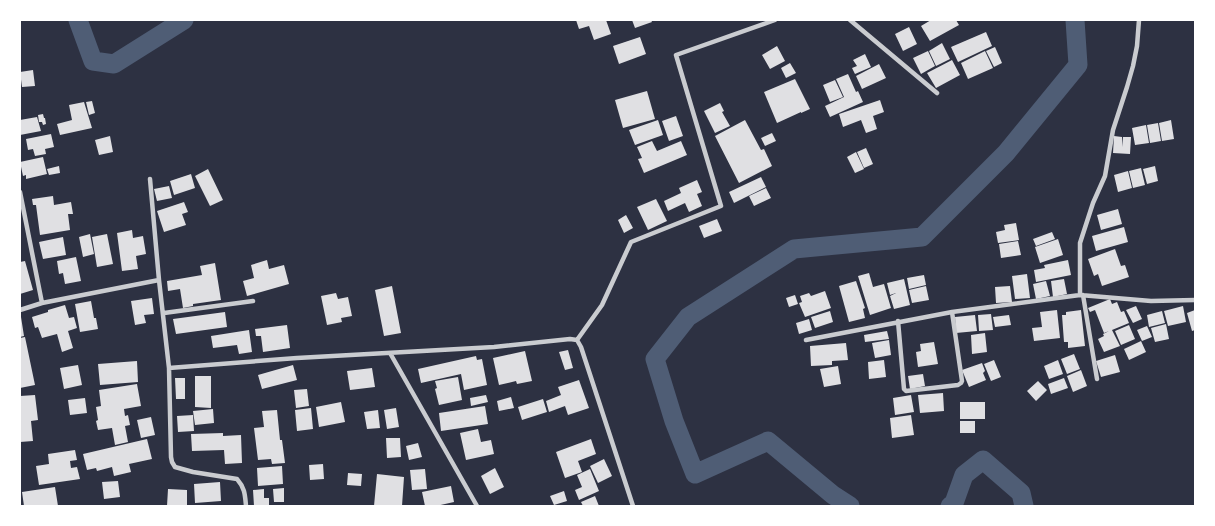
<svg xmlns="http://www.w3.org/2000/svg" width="1215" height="526" viewBox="0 0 1215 526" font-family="Barlow,sans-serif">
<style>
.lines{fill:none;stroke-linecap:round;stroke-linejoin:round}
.river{stroke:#4f5d75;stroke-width:19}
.building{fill:#e0e0e3}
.minor{stroke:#caccd0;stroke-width:4.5}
</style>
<rect width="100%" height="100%" fill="#2d3142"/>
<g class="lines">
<path class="river" d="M 78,20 L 93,61 L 114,64 L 184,20
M 850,506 L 833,495 L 768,441 L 695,474 L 674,421 L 655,359 L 688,317 L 794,249 L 922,237 L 1006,153 L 1078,65 L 1075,20
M 950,506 L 954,503 L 964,475 L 983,460 L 1021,493 L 1024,506"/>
</g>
<path class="building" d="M 576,20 L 606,20 L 611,34 L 594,40 L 589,26 L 579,29 Z
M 632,20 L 651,20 L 652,22 L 635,28 Z
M 931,20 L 956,20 L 959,25 L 930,41 L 921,26 Z
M 909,27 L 917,44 L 903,51 L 895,34 Z
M 986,32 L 992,46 L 958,62 L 951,47 Z
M 640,37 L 646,54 L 619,64 L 613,46 Z
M 942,43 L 950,59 L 936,66 L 929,51 Z
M 777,46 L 785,61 L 770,69 L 762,55 Z
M 995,47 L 1002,63 L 994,67 L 986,51 Z
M 928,51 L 935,66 L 921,74 L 913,58 Z
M 985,51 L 993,68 L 968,79 L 961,63 Z
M 865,54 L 871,67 L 855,74 L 852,68 L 857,66 L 853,60 Z
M 952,60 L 960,75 L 936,88 L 927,73 Z
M 790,63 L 796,73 L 786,78 L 781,68 Z
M 879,64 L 886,78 L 862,89 L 856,76 Z
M 33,70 L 35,86 L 22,87 L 20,72 Z
M 848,74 L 856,92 L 858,91 L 863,102 L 830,117 L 825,106 L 844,97 L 836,79 Z
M 795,79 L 810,109 L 801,113 L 801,112 L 777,123 L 764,92 Z
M 835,80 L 843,97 L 830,102 L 823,85 Z
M 647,91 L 655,119 L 623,128 L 615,100 Z
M 880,100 L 884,112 L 873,116 L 877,129 L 866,133 L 861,120 L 843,127 L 839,114 Z
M 92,101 L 95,113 L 89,115 L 86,102 Z
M 84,102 L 92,128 L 60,135 L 57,124 L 72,120 L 69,105 Z
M 720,103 L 724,111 L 722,112 L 730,126 L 715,133 L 704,111 Z
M 43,114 L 44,118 L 45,118 L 46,124 L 43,125 L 42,122 L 39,122 L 38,115 Z
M 676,116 L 683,136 L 669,141 L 662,121 Z
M 37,117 L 41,131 L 20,135 L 20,120 Z
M 658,120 L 663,135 L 635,145 L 629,130 Z
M 745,120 L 761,150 L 764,149 L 772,166 L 739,183 L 715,136 Z
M 1171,120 L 1174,139 L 1162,141 L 1159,123 Z
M 1158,123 L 1161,141 L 1150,143 L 1147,125 Z
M 1146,125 L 1149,143 L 1135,145 L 1132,128 Z
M 772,133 L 776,141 L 765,146 L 761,138 Z
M 51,134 L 54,147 L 45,149 L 46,154 L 35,156 L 33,149 L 28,150 L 26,139 Z
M 110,136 L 113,152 L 99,155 L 95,140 Z
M 1114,136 L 1122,137 L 1123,147 L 1123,137 L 1131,137 L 1130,154 L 1113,153 Z
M 652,141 L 657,151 L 681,141 L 687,155 L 644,173 L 638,159 L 642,158 L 637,147 Z
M 866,148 L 873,164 L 864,168 L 857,152 Z
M 856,152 L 864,169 L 855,173 L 847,157 Z
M 43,157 L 47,174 L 26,179 L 26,175 L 23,176 L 20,162 Z
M 59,166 L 60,173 L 49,175 L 47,169 Z
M 1155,166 L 1158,181 L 1147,184 L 1143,169 Z
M 1141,168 L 1145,185 L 1133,188 L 1129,171 Z
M 208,169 L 223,200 L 210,206 L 195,176 Z
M 1128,171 L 1132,188 L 1118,192 L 1114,175 Z
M 191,174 L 195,188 L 174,195 L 170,181 Z
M 761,177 L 766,187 L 734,203 L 729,192 Z
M 697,180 L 702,192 L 697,194 L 702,206 L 689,212 L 685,203 L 668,211 L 664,201 L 681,193 L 679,188 Z
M 169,186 L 172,198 L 157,201 L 154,189 Z
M 766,188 L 771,198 L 754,206 L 749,196 Z
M 53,196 L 54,205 L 71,202 L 73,214 L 68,214 L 70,230 L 40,235 L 36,205 L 33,205 L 32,199 Z
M 656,199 L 667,221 L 648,230 L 637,207 Z
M 184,202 L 188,212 L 182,214 L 186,225 L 164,232 L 157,211 Z
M 1118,209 L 1122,224 L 1101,230 L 1097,215 Z
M 626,215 L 633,228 L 624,233 L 618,220 Z
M 717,219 L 722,231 L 704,238 L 699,226 Z
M 1016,223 L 1019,240 L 998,243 L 996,232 L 1005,230 L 1004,225 Z
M 1124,227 L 1128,242 L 1096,251 L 1092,236 Z
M 132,230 L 133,238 L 143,236 L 146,254 L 136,256 L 138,269 L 122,271 L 117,233 Z
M 1052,232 L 1055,239 L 1036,246 L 1033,239 Z
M 90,234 L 94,254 L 83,257 L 79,237 Z
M 107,234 L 113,264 L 97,267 L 92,237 Z
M 63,237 L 66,255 L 43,259 L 39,242 Z
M 1058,239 L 1063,255 L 1040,263 L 1035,247 Z
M 1018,241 L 1021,255 L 1001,258 L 999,244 Z
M 1115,249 L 1121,266 L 1125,265 L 1129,277 L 1102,286 L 1098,274 L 1094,276 L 1088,259 Z
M 76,257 L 81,281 L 65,284 L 63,273 L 59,274 L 57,261 Z
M 267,260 L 269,269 L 284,265 L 289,284 L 247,296 L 243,281 L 254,278 L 251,265 Z
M 1068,260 L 1071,275 L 1036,282 L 1034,270 L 1045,268 L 1044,265 Z
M 25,261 L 33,290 L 20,294 L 20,262 Z
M 215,263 L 221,300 L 193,304 L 193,306 L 183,308 L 180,289 L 168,291 L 167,281 L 202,275 L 200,266 Z
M 869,273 L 873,287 L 884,284 L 891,308 L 870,315 L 858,276 Z
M 1027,274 L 1030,298 L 1015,299 L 1012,276 Z
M 924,275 L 926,285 L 909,289 L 907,278 Z
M 904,279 L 910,305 L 894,309 L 890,296 L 896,293 L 890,295 L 887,283 Z
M 1064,279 L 1067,294 L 1053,297 L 1051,281 Z
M 856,281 L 865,308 L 863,309 L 865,318 L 849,322 L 839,286 Z
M 1046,281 L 1050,296 L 1036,299 L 1033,284 Z
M 392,286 L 401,333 L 384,336 L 375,290 Z
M 926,286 L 929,300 L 912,303 L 909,290 Z
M 1010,286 L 1012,302 L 996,303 L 995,287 Z
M 825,291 L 831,308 L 805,317 L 799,303 L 802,302 L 800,296 L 809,293 L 811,296 Z
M 336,293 L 338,299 L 348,297 L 352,316 L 341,318 L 342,322 L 327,325 L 321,296 Z
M 795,295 L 798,304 L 789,307 L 786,298 Z
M 152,298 L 154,314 L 144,315 L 146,323 L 135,325 L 131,301 Z
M 1110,299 L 1112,304 L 1117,302 L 1121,312 L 1124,311 L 1129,323 L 1112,330 L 1120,346 L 1104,352 L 1098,339 L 1104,336 L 1103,334 L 1109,331 L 1104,333 L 1095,310 L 1090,312 L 1088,308 Z
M 91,301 L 94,318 L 96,318 L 98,329 L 80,332 L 75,304 Z
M 65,305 L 69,318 L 74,317 L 77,328 L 68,331 L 73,348 L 62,352 L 57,334 L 42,338 L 38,327 L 35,328 L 32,317 L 48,312 L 48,310 Z
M 1136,306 L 1142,319 L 1133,323 L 1126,310 Z
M 1183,306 L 1186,322 L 1168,326 L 1164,311 Z
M 1057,310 L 1060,338 L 1034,341 L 1032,328 L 1042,327 L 1040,312 Z
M 1081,310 L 1085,346 L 1068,348 L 1068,342 L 1064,342 L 1062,315 L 1066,315 L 1066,312 Z
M 1195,310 L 1195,330 L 1192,331 L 1187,313 Z
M 830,311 L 833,322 L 815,328 L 811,317 Z
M 1162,311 L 1165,323 L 1149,327 L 1147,315 Z
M 225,312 L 227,327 L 176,334 L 173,319 Z
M 991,314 L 993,330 L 979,331 L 978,315 Z
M 975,315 L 977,331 L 956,333 L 955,317 Z
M 1009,315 L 1011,325 L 995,327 L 993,317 Z
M 21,317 L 24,336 L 20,337 L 20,318 Z
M 809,319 L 812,330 L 799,334 L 796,323 Z
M 1166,324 L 1169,339 L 1155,342 L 1151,328 Z
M 287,325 L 290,348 L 263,352 L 261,336 L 256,336 L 255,329 Z
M 1129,325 L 1135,339 L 1121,345 L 1115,331 Z
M 1147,326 L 1152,337 L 1142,341 L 1137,330 Z
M 249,330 L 252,352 L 239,354 L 237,345 L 213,348 L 211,336 Z
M 887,331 L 889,339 L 865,342 L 864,335 Z
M 985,333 L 987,352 L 972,354 L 971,335 Z
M 25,337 L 35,385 L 20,388 L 20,338 Z
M 889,340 L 891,355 L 875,358 L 872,343 Z
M 1141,341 L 1146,352 L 1129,360 L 1124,349 Z
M 934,342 L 938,364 L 918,367 L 916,352 L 921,351 L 920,344 Z
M 846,343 L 848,360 L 832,361 L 832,365 L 811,366 L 810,346 Z
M 568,350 L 573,368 L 565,370 L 559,352 Z
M 525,351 L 532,381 L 517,384 L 516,381 L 499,385 L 493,358 Z
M 1074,354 L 1080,369 L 1067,374 L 1061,359 Z
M 1115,355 L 1120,372 L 1101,377 L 1096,361 Z
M 476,356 L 477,360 L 482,359 L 487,385 L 464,390 L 461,374 L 421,383 L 418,369 Z
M 884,360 L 886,377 L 869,379 L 868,362 Z
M 994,360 L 1001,377 L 991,381 L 984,364 Z
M 1058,360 L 1063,374 L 1049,379 L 1044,366 Z
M 137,361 L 138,382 L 100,385 L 98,364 Z
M 982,363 L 985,371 L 983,373 L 986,380 L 969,387 L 962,370 Z
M 78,365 L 82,385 L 64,389 L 60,368 Z
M 293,365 L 297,380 L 262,389 L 258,375 Z
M 838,366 L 841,384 L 824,387 L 820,369 Z
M 372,368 L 375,387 L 350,390 L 347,371 Z
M 1081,370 L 1087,386 L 1073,392 L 1067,376 Z
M 923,374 L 925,386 L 910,389 L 908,376 Z
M 195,376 L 211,376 L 211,408 L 195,407 Z
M 458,377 L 462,400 L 439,405 L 435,389 L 437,388 L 435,381 Z
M 175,378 L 185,378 L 185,399 L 176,399 Z
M 1064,378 L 1068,388 L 1051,394 L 1048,384 Z
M 579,380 L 589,408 L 568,415 L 565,406 L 549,412 L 546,401 L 561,395 L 558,387 Z
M 1038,381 L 1047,390 L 1036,401 L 1027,391 Z
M 137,384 L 141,406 L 124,409 L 125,416 L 128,415 L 130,425 L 125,426 L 128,442 L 115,445 L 112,428 L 98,430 L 96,421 L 98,420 L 96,407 L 101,406 L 99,390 Z
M 307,389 L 309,406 L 296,408 L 294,390 Z
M 943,393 L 944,411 L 920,413 L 918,395 Z
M 35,395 L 38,420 L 31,421 L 33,441 L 20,442 L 20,396 Z
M 486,395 L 488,402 L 471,406 L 470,398 Z
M 911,395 L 914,412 L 895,415 L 893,398 Z
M 511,397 L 514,408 L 499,411 L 497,401 Z
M 85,398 L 87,413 L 70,415 L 68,400 Z
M 543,399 L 547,412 L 522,420 L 518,407 Z
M 341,402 L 345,422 L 319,427 L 316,407 Z
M 960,402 L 985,402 L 985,419 L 960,419 Z
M 485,406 L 488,424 L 441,431 L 439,413 Z
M 311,408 L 313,429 L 297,431 L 295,410 Z
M 396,408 L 399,427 L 387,429 L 384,410 Z
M 213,409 L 214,423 L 195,425 L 193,411 Z
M 277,410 L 280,440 L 282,440 L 285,463 L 272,464 L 271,459 L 258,460 L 254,428 L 264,427 L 262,411 Z
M 378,410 L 380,428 L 367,429 L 364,412 Z
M 193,415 L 194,431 L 178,432 L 177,416 Z
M 911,415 L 914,435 L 892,438 L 890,418 Z
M 151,417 L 155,435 L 141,438 L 137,420 Z
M 960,421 L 975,421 L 975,433 L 960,433 Z
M 478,429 L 481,442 L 491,440 L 494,454 L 466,460 L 460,433 Z
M 223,433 L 223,436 L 241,435 L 242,463 L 225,464 L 224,450 L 192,451 L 191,434 Z
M 386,438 L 400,438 L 401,457 L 387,458 Z
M 147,439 L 152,459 L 129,464 L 131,472 L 114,476 L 112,467 L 97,471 L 96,468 L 87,470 L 83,454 Z
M 591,439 L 596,454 L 578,461 L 582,472 L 565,478 L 556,452 Z
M 418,443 L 422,457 L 409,460 L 406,446 Z
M 75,450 L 77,460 L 70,461 L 71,468 L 77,467 L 80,479 L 39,485 L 36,466 L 49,464 L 48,454 Z
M 604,459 L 612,476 L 598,483 L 590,466 Z
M 323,464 L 324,479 L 310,480 L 309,465 Z
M 282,466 L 283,484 L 258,486 L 257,468 Z
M 495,468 L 504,487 L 490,494 L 481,476 Z
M 425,469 L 427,489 L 412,490 L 410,470 Z
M 590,469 L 599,491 L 579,500 L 575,490 L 582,487 L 577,475 Z
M 348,473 L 362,474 L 361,486 L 347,485 Z
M 377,474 L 404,477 L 402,506 L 374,506 Z
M 118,481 L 120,497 L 104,499 L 102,482 Z
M 220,482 L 221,501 L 195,503 L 194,484 Z
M 451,486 L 454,502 L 436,506 L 425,506 L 422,492 Z
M 55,487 L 58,506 L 24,506 L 22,492 Z
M 284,488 L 284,502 L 274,502 L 273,489 Z
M 168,489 L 187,490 L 187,506 L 167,506 Z
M 264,489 L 264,498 L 269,498 L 269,506 L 254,506 L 253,490 Z
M 564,491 L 567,501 L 554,505 L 550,496 Z
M 595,496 L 599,506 L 583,506 L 581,502 Z"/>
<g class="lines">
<path class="minor" d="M 850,20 L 937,93
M 150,179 L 159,280
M 20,192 L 42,303
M 1080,295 L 1080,243 L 1093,203 L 1105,176 L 1113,130 L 1127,87 L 1133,66 L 1137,46 L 1139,20
M 1083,295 L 1097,379
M 20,310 L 42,303 L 159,280 L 169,368 L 171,457 L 172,462 L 175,467 L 193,472 L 237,479 C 245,488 245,495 246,506
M 164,313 L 253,301
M 898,321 L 904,389 L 906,391 L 958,385 L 961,383 L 962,381 L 952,312
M 577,340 L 602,305 L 631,242 L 721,206 L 676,55 L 775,20
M 806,340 L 952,312 L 1080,295 L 1151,301 L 1195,300
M 390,353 L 477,506
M 169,368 L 297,358 L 494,347 L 570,339 L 577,340 L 581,347 L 633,506"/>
</g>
<rect width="1215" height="526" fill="none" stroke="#ffffff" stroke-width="42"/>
</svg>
